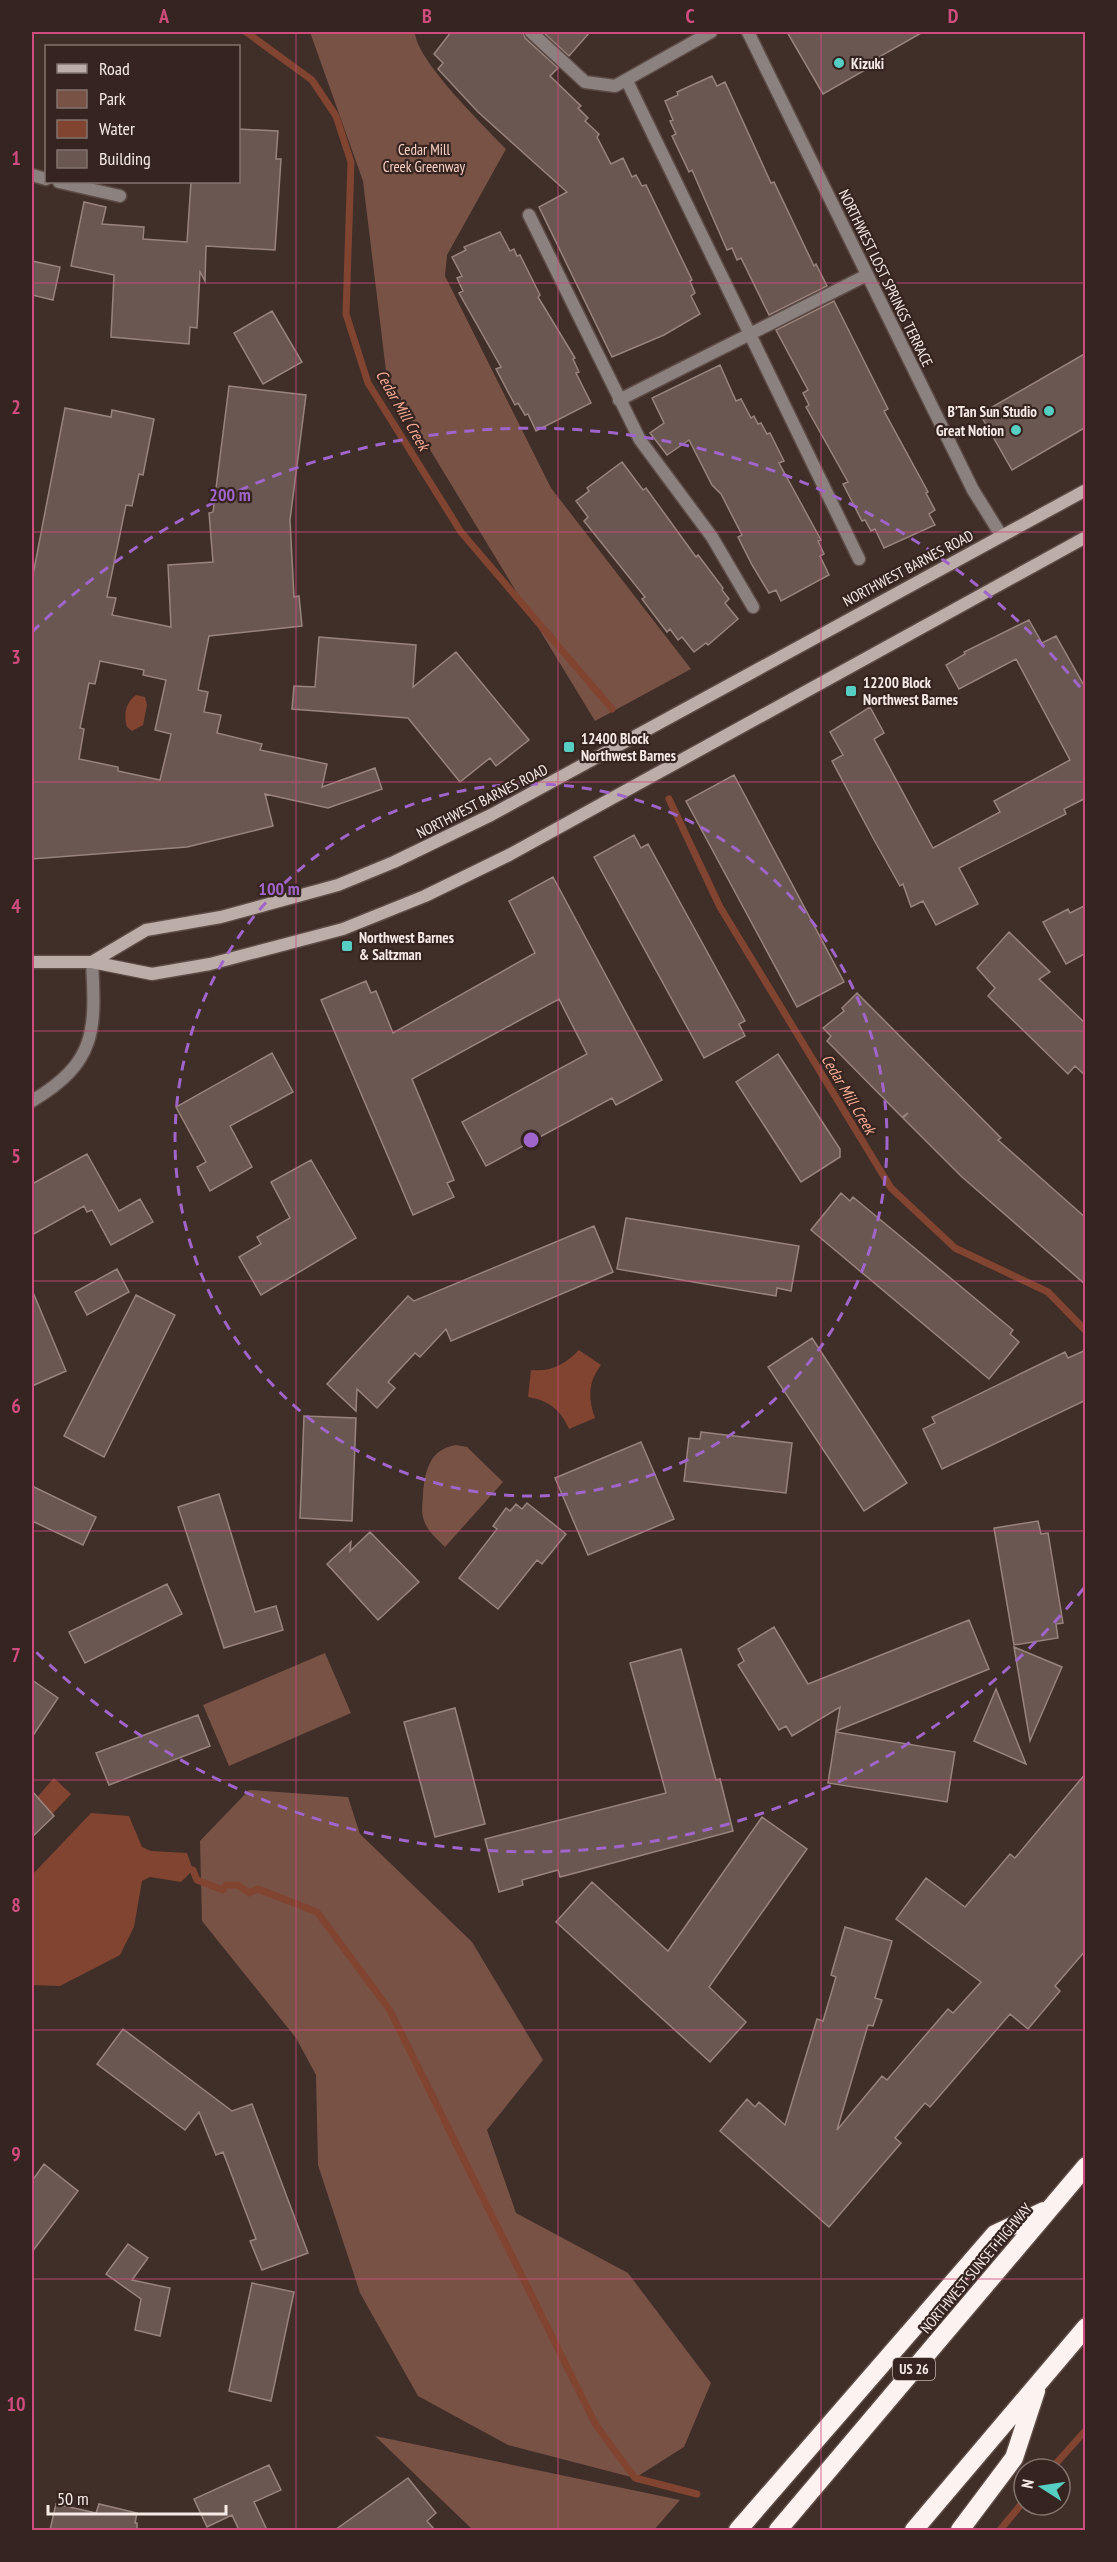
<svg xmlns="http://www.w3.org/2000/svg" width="1117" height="2562" viewBox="0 0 1117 2562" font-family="'PT Sans Narrow',sans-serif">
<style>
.green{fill:#795246}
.water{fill:#814431}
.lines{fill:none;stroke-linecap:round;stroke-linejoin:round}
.stream{stroke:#814431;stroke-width:7}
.building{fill:#6b5751;stroke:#99837d;stroke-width:1.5;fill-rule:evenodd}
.service-casing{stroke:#5d4c46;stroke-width:15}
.minor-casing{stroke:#5d4c46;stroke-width:15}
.tertiary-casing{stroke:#5d4c46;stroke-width:15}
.secondary-casing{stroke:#5d4c46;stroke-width:15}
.motorway-casing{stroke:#5d4c46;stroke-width:21}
.service{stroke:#8b817e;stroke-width:12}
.minor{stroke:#8b817e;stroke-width:12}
.tertiary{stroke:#8b817e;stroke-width:12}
.secondary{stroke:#bdada9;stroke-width:12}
.motorway{stroke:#fcf2ef;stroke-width:18}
.grid{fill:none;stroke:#cf4c7e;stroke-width:1.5;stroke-opacity:0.55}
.ring{fill:none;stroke:#a065cb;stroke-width:3;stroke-dasharray:10 8}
.poi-dot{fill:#56cec3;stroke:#35241f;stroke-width:2}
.labels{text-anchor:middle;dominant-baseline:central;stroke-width:4.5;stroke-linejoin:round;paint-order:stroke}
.shield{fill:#35241f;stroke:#bcafaa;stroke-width:1.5}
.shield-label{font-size:14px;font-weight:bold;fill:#f6eae6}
.poi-label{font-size:15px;font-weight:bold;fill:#f6eae6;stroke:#35241f;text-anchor:start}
.park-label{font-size:15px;fill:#f9d1c5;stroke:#35241f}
.street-label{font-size:15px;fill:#f6eae6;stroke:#35241f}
.water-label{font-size:16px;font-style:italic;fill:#f9ad96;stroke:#35241f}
.centre{fill:#a065cb;stroke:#35241f;stroke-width:3}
.ring-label{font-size:18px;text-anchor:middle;font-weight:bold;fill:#a065cb;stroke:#35241f;stroke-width:4.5;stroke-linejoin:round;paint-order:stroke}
.neatline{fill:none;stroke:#cf4c7e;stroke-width:2}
.grid-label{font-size:20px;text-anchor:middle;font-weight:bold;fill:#cf4c7e}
</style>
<rect width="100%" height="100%" fill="#402e28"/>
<path class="green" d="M 310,32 L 415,32 C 415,59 485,127 506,149 L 447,255 L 445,276 L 551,488 L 691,669 L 595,721 L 387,379 L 363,181 Z
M 456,1445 L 467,1447 L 503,1482 L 445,1547 C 436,1538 426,1530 423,1517 C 421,1510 423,1501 423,1494 C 425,1470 430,1449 456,1445 Z
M 325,1653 L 351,1713 L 229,1766 L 203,1705 Z
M 249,1790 L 348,1797 L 360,1834 L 472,1942 L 543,2060 L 487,2130 L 516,2213 L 628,2273 L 711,2383 L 684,2447 L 635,2478 L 508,2445 L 418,2396 L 360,2293 L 318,2165 L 316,2075 L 296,2038 L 202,1921 L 200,1841 Z
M 375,2436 L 680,2500 L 654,2530 L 473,2530 Z"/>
<path class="water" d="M 136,695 L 145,697 L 147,705 L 143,725 L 132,731 L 127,727 C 123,715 126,702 136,695 Z
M 579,1350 L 601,1365 C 588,1382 588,1398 595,1418 L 569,1429 C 561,1410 548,1400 528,1397 L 531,1370 C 552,1372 565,1364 579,1350 Z
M 54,1778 L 71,1794 L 41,1826 L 32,1817 L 32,1803 Z
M 91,1813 L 129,1816 L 142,1847 L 151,1851 L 187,1853 L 193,1870 L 181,1882 L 150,1877 L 142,1881 L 134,1927 L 120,1955 L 60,1986 L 32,1985 L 32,1875 Z"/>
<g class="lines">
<path class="stream" d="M 246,32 L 312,80 L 336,116 L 351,162 L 346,314 L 368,383 L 461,532 L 612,709
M 669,799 L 720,907 L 891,1188 L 955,1248 L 1048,1292 L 1086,1331
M 186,1868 L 193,1870 L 197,1880 L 223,1890 L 226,1885 L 238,1885 L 249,1893 L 258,1889 L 317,1912 L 389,2009 L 596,2425 L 635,2478 L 697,2494
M 1051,2469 L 1086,2430
M 1000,2530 L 1024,2501"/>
</g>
<path class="building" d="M 451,32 L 523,32 L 525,38 L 558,68 L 550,76 L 581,106 L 578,108 L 588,118 L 585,121 L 599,134 L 597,137 L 611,164 L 623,158 L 632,177 L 636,175 L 642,186 L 646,185 L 692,280 L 690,281 L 695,293 L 691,296 L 700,314 L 664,335 L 612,357 L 539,207 L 567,192 L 478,112 L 438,69 L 443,63 L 434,54 Z
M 543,32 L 590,32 L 569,56 Z
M 787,32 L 923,32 L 872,61 L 874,65 L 823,94 Z
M 712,76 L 717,86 L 725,82 L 771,183 L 774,182 L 814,266 L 816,264 L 827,286 L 769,315 L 741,258 L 737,260 L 732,248 L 727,250 L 692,170 L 689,172 L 672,136 L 676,134 L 670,121 L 673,120 L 665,101 L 678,95 L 677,92 Z
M 238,129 L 278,131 L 276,159 L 281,159 L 275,250 L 206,246 L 205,281 L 200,272 L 197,328 L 190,327 L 189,344 L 111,337 L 114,275 L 71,266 L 84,202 L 106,207 L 102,224 L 144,227 L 143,239 L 187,242 L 191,182 L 238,182 Z
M 500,232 L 510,251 L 514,249 L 517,256 L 520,255 L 540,295 L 538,297 L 575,358 L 573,359 L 579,372 L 576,373 L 591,403 L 536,431 L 528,414 L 525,415 L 518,403 L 515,405 L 496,369 L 501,367 L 459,293 L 463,291 L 457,278 L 462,276 L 452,257 L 466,250 L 464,247 Z
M 32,261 L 60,267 L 53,300 L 32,295 Z
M 834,301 L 888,409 L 884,411 L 928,492 L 926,493 L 935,510 L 929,514 L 935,525 L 884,548 L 875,529 L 871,531 L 865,520 L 862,521 L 843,484 L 848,482 L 806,407 L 809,405 L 803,393 L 808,390 L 776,330 Z
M 272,311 L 302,362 L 263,384 L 234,333 Z
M 1086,353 L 1086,427 L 1012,470 L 980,414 Z
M 720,365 L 736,401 L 741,399 L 751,418 L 754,416 L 758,424 L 761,423 L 767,434 L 770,433 L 784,461 L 779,463 L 821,540 L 818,541 L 824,554 L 820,556 L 829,575 L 781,601 L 776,590 L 769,593 L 752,565 L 738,537 L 742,535 L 721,494 L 712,485 L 689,440 L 667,455 L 650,433 L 664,423 L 652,398 Z
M 229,386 L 306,395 L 290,520 L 294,597 L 299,596 L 302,626 L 209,636 L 198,690 L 208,692 L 204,712 L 221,715 L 217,733 L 262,744 L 260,750 L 327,764 L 322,787 L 375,768 L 382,789 L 328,808 L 265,794 L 273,826 L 187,847 L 32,859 L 32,580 L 65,408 L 111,417 L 112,410 L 154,419 L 143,475 L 139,474 L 132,506 L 126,505 L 107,597 L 116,598 L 112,615 L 171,627 L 168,565 L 213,562 L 209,513 L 213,512 ZM 100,661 L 144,670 L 143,675 L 166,680 L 155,730 L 171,734 L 160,780 L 118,771 L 118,767 L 79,759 L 84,729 L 80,728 L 89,683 L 95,684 Z
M 622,462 L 643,490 L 646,488 L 696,557 L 698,555 L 723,588 L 722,590 L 729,599 L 725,603 L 738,619 L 708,645 L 706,643 L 694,652 L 682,637 L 678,640 L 670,629 L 667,632 L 642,599 L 645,597 L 584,521 L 588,517 L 576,501 L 589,491 L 587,488 Z
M 1029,620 L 1042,643 L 1056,636 L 1086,689 L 1086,798 L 1064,809 L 1066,814 L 959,868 L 978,904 L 936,925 L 923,901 L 911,907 L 903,884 L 900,886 L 873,838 L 832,761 L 843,755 L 830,732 L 870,707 L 884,733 L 874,739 L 933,848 L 1000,812 L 994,801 L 1070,760 L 1016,659 L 959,689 L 946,665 L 965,654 L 964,652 Z
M 319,637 L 416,645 L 413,687 L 456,652 L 529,740 L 496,766 L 490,758 L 460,782 L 408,718 L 292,709 L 294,686 L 315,687 Z
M 734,775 L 844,982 L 797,1007 L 686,801 Z
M 634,835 L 641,848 L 648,844 L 745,1021 L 739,1024 L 745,1036 L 704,1058 L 594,857 Z
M 553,877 L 662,1080 L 616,1105 L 612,1098 L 486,1166 L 462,1122 L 587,1054 L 559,999 L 520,1020 L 412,1079 L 454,1180 L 447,1183 L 454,1197 L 413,1215 L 321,1000 L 366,981 L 371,993 L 376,991 L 393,1033 L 535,953 L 509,901 Z
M 1086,905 L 1086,953 L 1066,964 L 1043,922 L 1068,909 L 1070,913 Z
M 1009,932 L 1050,972 L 1039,979 L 1086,1024 L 1086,1076 L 1075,1066 L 1068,1074 L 988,996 L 995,988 L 977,968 Z
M 857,993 L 1001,1138 L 998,1140 L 1086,1218 L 1086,1285 L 962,1177 L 903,1118 L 908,1113 L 902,1117 L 827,1041 L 831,1036 L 823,1028 L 844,1011 L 842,1008 Z
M 272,1053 L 293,1092 L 230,1126 L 252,1167 L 210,1191 L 197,1167 L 206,1162 L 176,1107 Z
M 778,1054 L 840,1149 L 840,1157 L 801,1182 L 736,1082 Z
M 87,1154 L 119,1211 L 140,1199 L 153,1222 L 111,1245 L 92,1210 L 87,1212 L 84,1206 L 32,1235 L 32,1184 Z
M 311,1160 L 356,1238 L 261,1295 L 239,1257 L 261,1244 L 257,1237 L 290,1218 L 271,1182 Z
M 841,1193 L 850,1201 L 853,1197 L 1013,1330 L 1010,1334 L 1019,1342 L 989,1379 L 811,1230 Z
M 626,1218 L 799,1246 L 791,1291 L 777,1288 L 776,1296 L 617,1269 Z
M 594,1226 L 613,1272 L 451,1341 L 446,1329 L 420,1357 L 415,1353 L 388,1382 L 395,1388 L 377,1408 L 357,1389 L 356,1411 L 327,1384 L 408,1296 L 414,1301 Z
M 117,1269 L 129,1292 L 87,1315 L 75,1292 Z
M 32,1290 L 66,1371 L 32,1386 Z
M 136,1295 L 175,1315 L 104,1457 L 64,1436 Z
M 812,1338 L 907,1483 L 864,1511 L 768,1367 Z
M 1086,1350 L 1086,1400 L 942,1469 L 923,1429 L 935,1423 L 932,1417 L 1065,1352 L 1068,1358 Z
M 304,1416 L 356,1418 L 352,1521 L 300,1518 Z
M 701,1432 L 792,1443 L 786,1493 L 684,1481 L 689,1438 L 700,1439 Z
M 641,1442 L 674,1519 L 588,1555 L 555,1478 Z
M 32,1486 L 96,1517 L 83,1545 L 32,1521 Z
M 219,1494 L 255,1612 L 276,1606 L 283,1630 L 224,1648 L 178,1507 Z
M 527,1503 L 566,1534 L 542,1564 L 537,1560 L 498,1609 L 459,1578 L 497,1529 L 493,1526 L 506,1508 L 510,1511 L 516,1504 L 522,1509 Z
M 1038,1521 L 1041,1534 L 1048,1533 L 1063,1623 L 1056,1624 L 1058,1638 L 1014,1645 L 994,1528 Z
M 370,1532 L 419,1582 L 378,1620 L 327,1564 L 351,1542 L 350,1551 Z
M 167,1584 L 182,1614 L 85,1663 L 69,1632 Z
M 969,1620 L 989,1669 L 836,1731 L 840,1707 L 792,1736 L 786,1726 L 779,1730 L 738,1665 L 744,1661 L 738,1649 L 774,1627 L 808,1684 Z
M 1014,1647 L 1062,1667 L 1030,1741 Z
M 681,1649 L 716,1780 L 720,1779 L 733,1831 L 560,1877 L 558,1870 L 522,1880 L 523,1885 L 499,1892 L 485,1839 L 666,1793 L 630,1663 Z
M 32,1680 L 58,1698 L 32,1737 Z
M 996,1689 L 1026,1764 L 974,1741 Z
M 455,1708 L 485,1824 L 435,1837 L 404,1722 Z
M 198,1715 L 210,1746 L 109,1785 L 96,1753 Z
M 836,1732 L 955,1752 L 947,1802 L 828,1783 Z
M 1086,1773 L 1086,1950 L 1055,1986 L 1060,1991 L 1028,2029 L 1010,2014 L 930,2107 L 925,2103 L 895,2138 L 901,2143 L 829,2227 L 720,2131 L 747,2099 L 755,2107 L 759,2102 L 785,2125 L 817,2019 L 823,2021 L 836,1977 L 831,1975 L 845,1927 L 892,1941 L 875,1998 L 882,2000 L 873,2026 L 868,2025 L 837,2130 L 882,2076 L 887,2080 L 948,2009 L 953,2013 L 981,1982 L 896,1919 L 926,1878 L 965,1907 L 1010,1854 L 1015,1858 Z
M 32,1791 L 54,1816 L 32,1837 Z
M 762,1817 L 807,1849 L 709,1987 L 746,2022 L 710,2062 L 556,1922 L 592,1882 L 668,1951 Z
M 123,2029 L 232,2111 L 252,2104 L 308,2253 L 262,2270 L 250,2241 L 256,2239 L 223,2152 L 216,2155 L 199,2112 L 185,2130 L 97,2064 Z
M 44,2164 L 78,2191 L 32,2252 L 32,2181 Z
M 128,2244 L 148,2258 L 132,2280 L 170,2288 L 160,2336 L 135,2330 L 141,2299 L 106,2274 Z
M 252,2283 L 294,2292 L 271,2401 L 229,2391 Z
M 269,2465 L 281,2490 L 254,2502 L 267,2530 L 239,2530 L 232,2515 L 207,2527 L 194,2499 Z
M 408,2478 L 436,2513 L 427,2521 L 435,2530 L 335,2530 Z
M 56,2504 L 96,2513 L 99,2504 L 137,2513 L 135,2523 L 137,2523 L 137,2530 L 50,2530 Z"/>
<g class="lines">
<defs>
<path id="service" d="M 531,32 L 585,82 L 615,86 L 711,32
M 627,81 L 859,559
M 32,175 L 46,179
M 59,182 L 120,196
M 529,215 L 640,440 L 712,537 L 753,607
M 619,400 L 867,275"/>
<path id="minor" d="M 748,32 L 973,490 L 1001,535"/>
<path id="tertiary" d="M 32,1101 C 96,1063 96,1031 92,962"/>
<path id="secondary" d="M 32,962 L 92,962 L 152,974 L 210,964 L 343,929 L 425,896 L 509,855 L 1086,537
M 92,962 L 146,930 L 221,917 L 338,885 L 394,862 L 491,815 L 1086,490"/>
<path id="motorway" d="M 738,2530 L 995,2234 L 1044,2211
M 778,2530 L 1086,2166
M 914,2530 L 1086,2327
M 960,2530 L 1014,2458 L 1036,2391"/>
</defs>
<use href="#service" class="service-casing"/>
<use href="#minor" class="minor-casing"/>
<use href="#tertiary" class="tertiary-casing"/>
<use href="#secondary" class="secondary-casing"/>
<use href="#motorway" class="motorway-casing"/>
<use href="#service" class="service"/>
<use href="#minor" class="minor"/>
<use href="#tertiary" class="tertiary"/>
<use href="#secondary" class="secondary"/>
<use href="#motorway" class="motorway"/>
</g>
<path class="grid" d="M 296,32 L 296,2530M 558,32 L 558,2530M 821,32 L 821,2530M 32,283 L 1086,283M 32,532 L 1086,532M 32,782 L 1086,782M 32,1031 L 1086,1031M 32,1281 L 1086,1281M 32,1531 L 1086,1531M 32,1780 L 1086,1780M 32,2030 L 1086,2030M 32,2279 L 1086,2279"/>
<g class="ring">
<circle cx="531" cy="1140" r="356"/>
<path d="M1084 1588A712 712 0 0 1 32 1648M32 632A712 712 0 0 1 1084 692"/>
</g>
<g class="poi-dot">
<circle cx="839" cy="63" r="6"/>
<circle cx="1049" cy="411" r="6"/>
<circle cx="1016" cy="430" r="6"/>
<rect x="845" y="685" width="12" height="12" rx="3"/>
<rect x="563" y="741" width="12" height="12" rx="3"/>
<rect x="341" y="940" width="12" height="12" rx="3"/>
</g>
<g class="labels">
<rect class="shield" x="893" y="2358" width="42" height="22" rx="4.5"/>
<g class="shield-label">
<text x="914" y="2369">US 26</text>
</g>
<g class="poi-label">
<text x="851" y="63">Kizuki</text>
<text x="1037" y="411" text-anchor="end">B’Tan Sun Studio</text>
<text x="1004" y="430" text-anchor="end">Great Notion</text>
<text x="863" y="682">12200 Block<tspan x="863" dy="17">Northwest Barnes</tspan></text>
<text x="581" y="738">12400 Block<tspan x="581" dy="17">Northwest Barnes</tspan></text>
<text x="359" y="937">Northwest Barnes<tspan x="359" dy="17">&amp; Saltzman</tspan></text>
</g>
<g class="park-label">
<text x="424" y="149">Cedar Mill<tspan x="424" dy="17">Creek Greenway</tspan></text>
</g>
<g class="street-label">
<text transform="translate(886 278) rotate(64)">NORTHWEST LOST SPRINGS TERRACE</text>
<text transform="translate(908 568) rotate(-28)">NORTHWEST BARNES ROAD</text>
<text transform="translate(482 801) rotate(-27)">NORTHWEST BARNES ROAD</text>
<text transform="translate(976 2268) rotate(-50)">NORTHWEST SUNSET HIGHWAY</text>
</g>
<g class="water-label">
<text transform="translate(403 410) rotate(60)">Cedar Mill Creek</text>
<text transform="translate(849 1094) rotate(59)">Cedar Mill Creek</text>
</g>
</g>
<circle cx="531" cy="1140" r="9" class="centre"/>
<g class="ring-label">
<text x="230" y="501">200 m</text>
<text x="279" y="895">100 m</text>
</g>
<rect width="1117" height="2562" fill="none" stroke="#35241f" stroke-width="66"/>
<rect x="45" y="45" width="195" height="138" fill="#35241f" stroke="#82736f" stroke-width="1.5"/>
<rect x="57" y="64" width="30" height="9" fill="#bdada9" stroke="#82736f" stroke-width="1.5"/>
<text x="99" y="75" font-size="18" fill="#f6eae6">Road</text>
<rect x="57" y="90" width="30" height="18" fill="#795246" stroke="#82736f" stroke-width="1.5"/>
<text x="99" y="105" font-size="18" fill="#f6eae6">Park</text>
<rect x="57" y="120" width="30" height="18" fill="#814431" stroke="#82736f" stroke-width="1.5"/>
<text x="99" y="135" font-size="18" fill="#f6eae6">Water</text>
<rect x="57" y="150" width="30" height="18" fill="#6b5751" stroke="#82736f" stroke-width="1.5"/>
<text x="99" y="165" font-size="18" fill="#f6eae6">Building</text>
<g transform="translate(1042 2487) rotate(282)"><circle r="28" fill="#35241f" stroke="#82736f" stroke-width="1.5"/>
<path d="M0-4.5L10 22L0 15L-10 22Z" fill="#56cec3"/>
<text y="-9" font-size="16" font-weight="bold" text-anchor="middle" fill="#f6eae6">N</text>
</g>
<path d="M48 2505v9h178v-9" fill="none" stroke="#f6eae6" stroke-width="3"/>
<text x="57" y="2505" font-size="18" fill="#f6eae6" stroke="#35241f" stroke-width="4.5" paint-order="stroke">50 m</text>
<rect x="33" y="33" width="1051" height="2496" class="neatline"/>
<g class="grid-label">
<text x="164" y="23">A</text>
<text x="427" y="23">B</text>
<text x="690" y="23">C</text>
<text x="953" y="23">D</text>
<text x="16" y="165">1</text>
<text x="16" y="414">2</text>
<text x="16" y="664">3</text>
<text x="16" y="913">4</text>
<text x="16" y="1163">5</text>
<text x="16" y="1413">6</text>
<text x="16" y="1662">7</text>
<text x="16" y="1912">8</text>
<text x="16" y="2161">9</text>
<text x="16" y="2411">10</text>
</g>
</svg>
